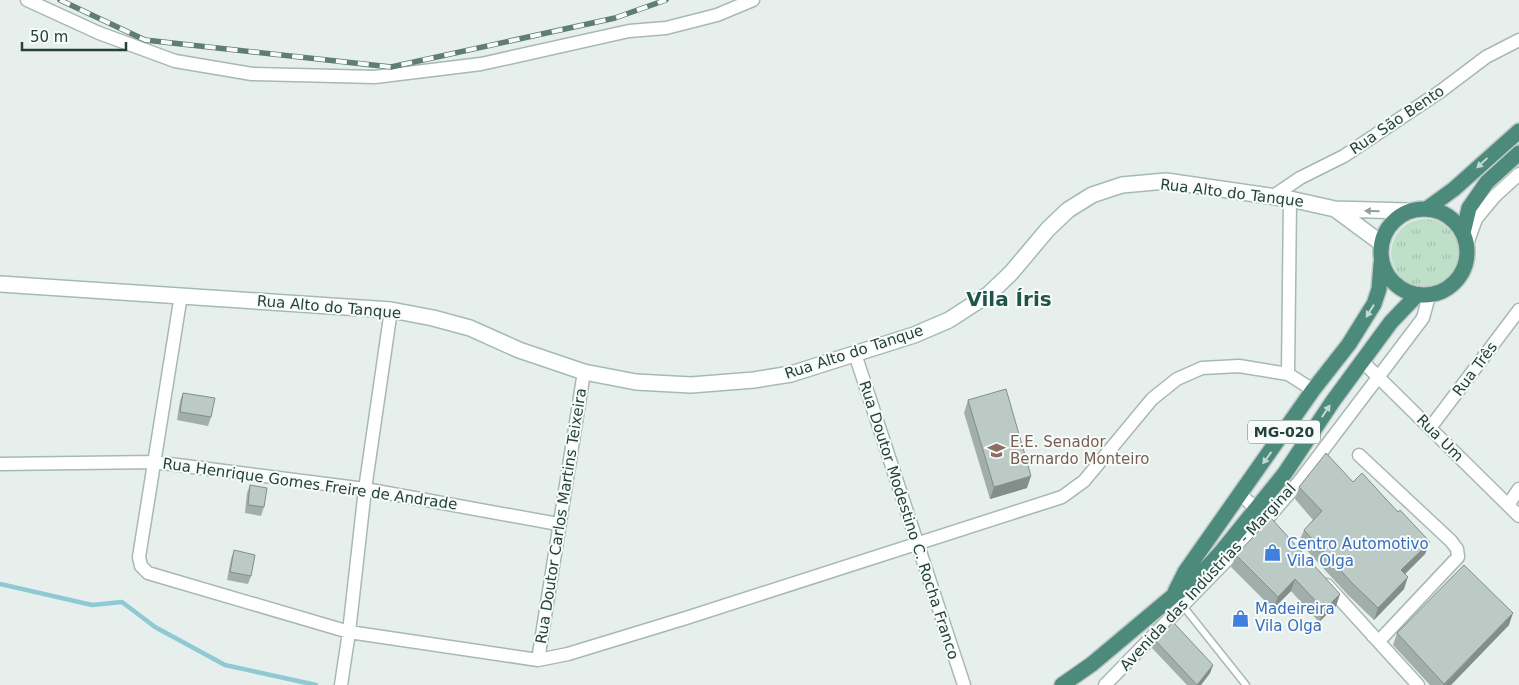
<svg xmlns="http://www.w3.org/2000/svg" width="1519" height="685" viewBox="0 0 1519 685" font-family="'DejaVu Sans',sans-serif">
<style>
.grass{fill:url(#grass-tufts)}
.lines{fill:none;stroke-linecap:round;stroke-linejoin:round}
.stream{stroke:#8ec9d4;stroke-width:4.5}
.service-casing{stroke:#a8b8b2;stroke-width:9}
.minor-casing{stroke:#a8b8b2;stroke-width:15}
.secondary-casing{stroke:#a4bbb3;stroke-width:18}
.trunk-casing{stroke:#c2cac8;stroke-width:18}
.service{stroke:#fff;stroke-width:6}
.minor{stroke:#fff;stroke-width:12}
.secondary{stroke:#fff;stroke-width:15}
.trunk{stroke:#4c8a7c;stroke-width:15}
.rail-casing{stroke:#5f7d75;stroke-width:5.5}
.rail{stroke:#f7fbf9;stroke-width:4;stroke-dasharray:11;stroke-linecap:butt}
.wall{fill:#a1aea9}
.shaded-wall{fill:#838d89}
.building{fill:#bbcac4;stroke:#838d89}
.oneway{fill:#c4d9d4}
.oneway2{fill:#92a09c}
.labels{text-anchor:middle;dominant-baseline:central;stroke-width:4;stroke-linejoin:round;paint-order:stroke}
.shield{fill:#f7fbf9;stroke:#637a73;stroke-width:1}
.shield-label{font-size:14px;font-weight:bold;fill:#24423a}
.street-label{font-size:15px;fill:#24423a;stroke:#f7fbf9}
.education-label{font-size:15px;fill:#785e54;stroke:#f7fbf9;text-anchor:start}
.shop-label{font-size:15px;fill:#366cbe;stroke:#f7fbf9;text-anchor:start}
.district-label{font-size:20px;font-weight:bold;fill:#1f5548;stroke:#f7fbf9}
</style>
<defs>
<pattern id="grass-tufts" width="24" height="20" patternUnits="userSpaceOnUse" patternTransform="scale(1.25)"><rect width="24" height="20" fill="#bfe0c8"/><path d="M3 7l-1-3M5 7V3M7 7l1-3M15 17l-1-3M17 17v-4M19 17l1-3" fill="none" stroke="#a4c1ad"/></pattern>
</defs>
<rect width="100%" height="100%" fill="#e6efeb"/>
<path class="grass" d="M1391 253a34 34 0 1 1 68 0a34 34 0 1 1-68 0Z"/>
<g class="lines">
<path class="stream" d="M 0,584 L 92,605 L 122,602 L 155,627 L 225,665 L 316,685"/>
<defs>
<path id="service" d="M 1183,606 L 1246,685"/>
<path id="minor" d="M 27,0 L 99,33 L 175,61 L 252,74 L 375,77 L 481,64 L 629,31 L 666,28 L 717,15 L 753,0
M 1272,197 L 1300,178 L 1344,156 L 1441,91 L 1486,57 L 1519,40
M 1467,244 L 1476,219 L 1495,196 L 1519,174
M 181,295 L 139,557 L 141,566 L 148,573 L 349,632 L 538,660 L 568,654 L 686,618 L 1062,497 L 1084,481 L 1152,399 L 1177,379 L 1202,368 L 1239,366 L 1288,374 L 1313,390
M 855,354 L 964,685
M 1362,361 L 1519,516
M 1288,374 L 1290,199
M 1430,428 L 1519,310
M 1359,455 L 1451,541 L 1457,549 L 1458,557 L 1379,641 L 1373,636
M 0,464 L 154,462 L 365,489 L 558,524
M 1240,494 L 1263,515
M 1508,505 L 1519,489
M 1327,585 L 1418,685
M 538,660 L 584,372
M 341,685 L 349,632 L 365,489 L 391,310
M 1105,685 L 1267,519 L 1298,483 L 1423,318 L 1429,296"/>
<path id="secondary" d="M 1335,209 L 1381,243
M 0,284 L 391,310 L 433,318 L 470,328 L 519,350 L 584,372 L 636,382 L 691,385 L 754,380 L 791,374 L 914,335 L 949,320 L 989,294 L 1011,273 L 1048,229 L 1068,210 L 1092,195 L 1122,185 L 1166,181 L 1290,199 L 1335,209 L 1408,211"/>
<path id="trunk" d="M 1428,208 L 1454,189 L 1519,131
M1381 252a43 43 0 1 1 86 0a43 43 0 1 1-86 0Z
M 1463,233 L 1469,208 L 1487,182 L 1519,153
M 1175,592 L 1185,572 L 1313,390 L 1349,344 L 1374,304 L 1379,289 L 1381,264
M 1062,685 L 1092,664 L 1173,596 L 1194,581 L 1222,551 L 1285,473 L 1333,401 L 1391,322 L 1416,296"/>
</defs>
<use href="#service" class="service-casing"/>
<use href="#minor" class="minor-casing"/>
<use href="#secondary" class="secondary-casing"/>
<use href="#trunk" class="trunk-casing"/>
<use href="#service" class="service"/>
<use href="#minor" class="minor"/>
<use href="#secondary" class="secondary"/>
<use href="#trunk" class="trunk"/>
<defs>
<path id="rail" d="M 60,0 L 145,40 L 391,67 L 615,18 L 666,0"/>
</defs>
<use href="#rail" class="rail-casing"/>
<use href="#rail" class="rail"/>
</g>
<path class="wall" d="M 183,393 L 211,417 L 208,426 L 177,420 L 180,401 Z
M 968,400 L 1027,488 L 990,499 L 964,413 Z
M 1353,482 L 1398,512 L 1430,542 L 1425,554 L 1405,574 L 1404,589 L 1374,620 L 1348,595 L 1299,542 L 1304,530 L 1313,520 L 1295,499 L 1299,487 Z
M 250,485 L 264,507 L 261,516 L 245,513 L 247,493 Z
M 234,550 L 251,576 L 248,584 L 227,580 L 231,559 Z
M 1236,555 L 1340,594 L 1336,606 L 1319,622 L 1291,591 L 1273,609 L 1231,567 Z
M 1509,625 L 1451,685 L 1430,685 L 1393,645 L 1397,633 Z
M 1155,640 L 1213,665 L 1210,673 L 1201,685 L 1187,685 L 1152,648 Z"/>
<path class="shaded-wall" d="M 1031,476 L 1027,488 L 990,499 L 994,487 Z
M 1430,542 L 1425,554 L 1397,582 L 1401,570 Z
M 1408,577 L 1404,589 L 1374,620 L 1378,608 Z
M 1295,579 L 1291,591 L 1273,609 L 1278,597 Z
M 1340,594 L 1336,606 L 1319,622 L 1324,610 Z
M 1513,613 L 1509,625 L 1451,685 L 1444,685 Z
M 1213,665 L 1210,673 L 1201,685 L 1197,685 Z"/>
<path class="building" d="M 1006,389 L 1031,476 L 994,487 L 968,400 Z
M 183,393 L 215,398 L 211,417 L 180,412 Z
M 1326,453 L 1353,482 L 1362,473 L 1398,512 L 1400,510 L 1430,542 L 1401,570 L 1408,577 L 1378,608 L 1352,583 L 1304,530 L 1322,511 L 1299,487 Z
M 250,485 L 267,488 L 264,507 L 248,505 Z
M 1271,518 L 1340,594 L 1324,610 L 1295,579 L 1278,597 L 1236,555 Z
M 234,550 L 255,555 L 251,576 L 230,572 Z
M 1464,565 L 1513,613 L 1444,684 L 1397,633 Z
M 1173,622 L 1213,665 L 1197,685 L 1155,640 Z"/>
<defs><path id="oneway-solid" d="M-6-.8H1V-3.2L6.5 0L1 3.2V.8H-6Z" transform="scale(1.25)"/></defs>
<g class="oneway">
<use href="#oneway-solid" transform="translate(1482 163) rotate(137)"/>
<use href="#oneway-solid" transform="translate(1370 311) rotate(122)"/>
<use href="#oneway-solid" transform="translate(1326 411) rotate(-56)"/>
<use href="#oneway-solid" transform="translate(1267 458) rotate(126)"/>
</g>
<use class="oneway2" href="#oneway-solid" transform="translate(1372 211) rotate(-179)"/>
<defs>
<symbol id="school-bare" viewBox="-9 -9 18 18"><path d="M0-5L7-2L0 1L-7-2ZM-4 1L0 2.5L4 1V4Q0 6-4 4Z" fill="#8d6e63" stroke="#f7fbf9" stroke-width="2.5" paint-order="stroke"/></symbol>
<symbol id="shop-bare" viewBox="-9 -9 18 18"><path d="M-5-2.5h2.3a2.7 3.5 0 0 1 5.4 0H5L5.5 6h-11ZM-1.5-2.5h3a1.5 2.3 0 0 0-3 0Z" fill="#3f7fe0" stroke="#f7fbf9" stroke-width="2.5" paint-order="stroke"/></symbol>
</defs>
<g fill-rule="evenodd">
<use href="#school-bare" x="984" y="438" width="25" height="25"/>
<use href="#shop-bare" x="1260" y="540" width="25" height="25"/>
<use href="#shop-bare" x="1228" y="606" width="25" height="25"/>
</g>
<g class="labels">
<rect class="shield" x="1248" y="420.5" width="72" height="23" rx="4"/>
<g class="shield-label">
<text x="1284" y="432">MG-020</text>
</g>
<g class="street-label">
<text transform="translate(1397 120) rotate(-34)">Rua São Bento</text>
<text transform="translate(1232 193) rotate(7)">Rua Alto do Tanque</text>
<text transform="translate(329 307) rotate(5)">Rua Alto do Tanque</text>
<text transform="translate(854 352) rotate(-18)">Rua Alto do Tanque</text>
<text transform="translate(1475 369) rotate(-53)">Rua Três</text>
<text transform="translate(1440 438) rotate(45)">Rua Um</text>
<text transform="translate(310 484) rotate(8)">Rua Henrique Gomes Freire de Andrade</text>
<text transform="translate(561 516) rotate(-81)">Rua Doutor Carlos Martins Teixeira</text>
<text transform="translate(909 520) rotate(72)">Rua Doutor Modestino C. Rocha Franco</text>
<text transform="translate(1208 577) rotate(-47)">Avenida das Indústrias - Marginal</text>
</g>
<g class="education-label">
<text x="1010" y="442">E.E. Senador<tspan x="1010" dy="17">Bernardo Monteiro</tspan></text>
</g>
<g class="shop-label">
<text x="1287" y="544">Centro Automotivo<tspan x="1287" dy="17">Vila Olga</tspan></text>
<text x="1255" y="609">Madeireira<tspan x="1255" dy="17">Vila Olga</tspan></text>
</g>
<g class="district-label">
<text x="1009" y="299">Vila Íris</text>
</g>
</g>
<path d="M22 42v8h104v-8" fill="none" stroke="#24423a" stroke-width="2.5"/>
<text x="30" y="42" font-size="15" fill="#24423a" stroke="#f7fbf9" stroke-width="4" paint-order="stroke">50 m</text>
</svg>
